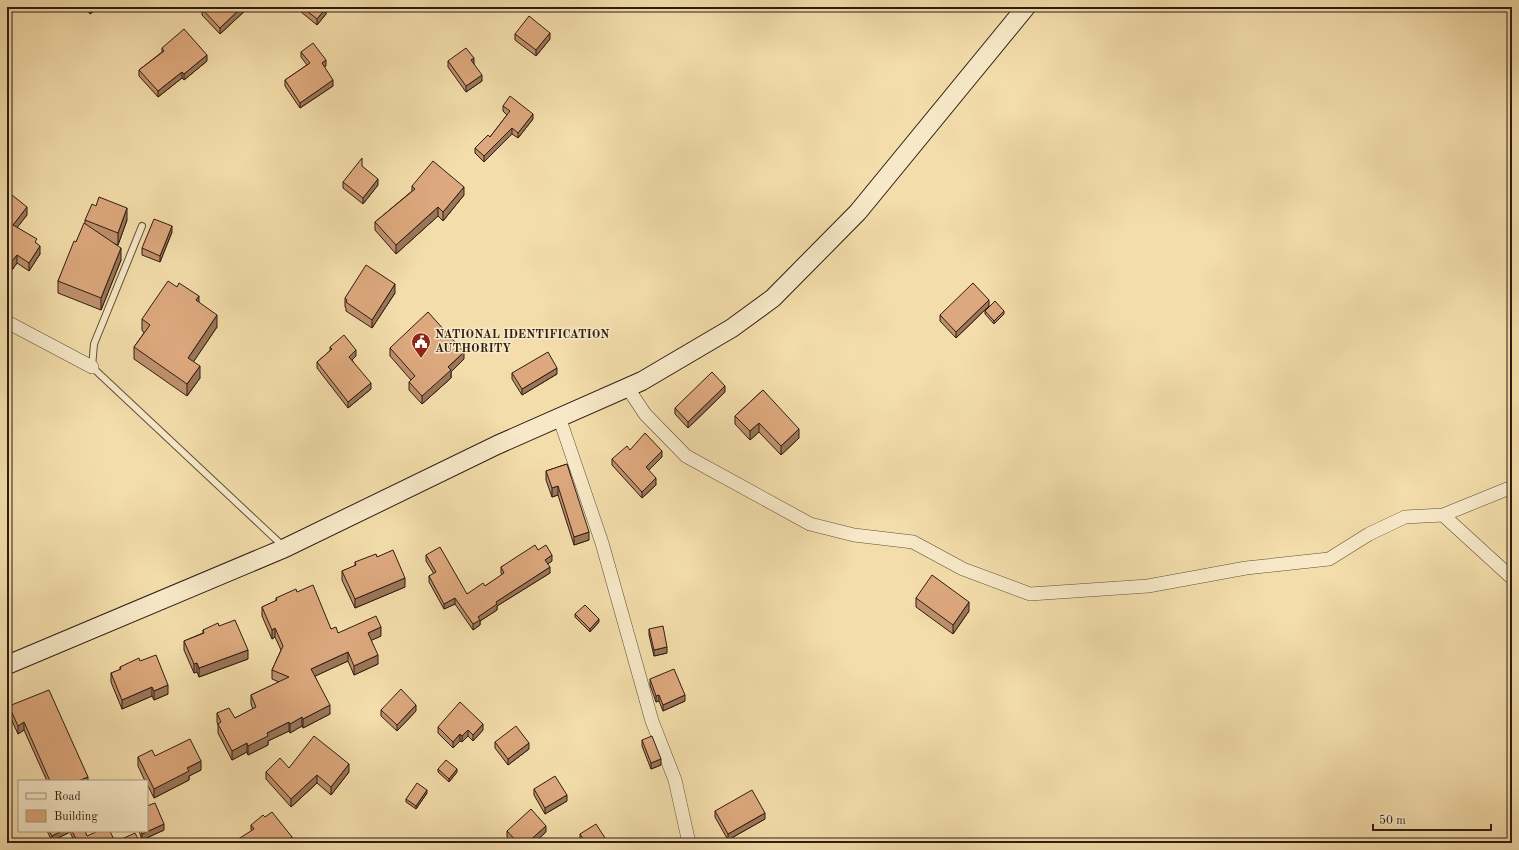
<svg xmlns="http://www.w3.org/2000/svg" width="1519" height="850" viewBox="0 0 1519 850" font-family="'Old Standard TT',serif">
<style>
.lines{fill:none;stroke-linecap:round;stroke-linejoin:round}
.lane-casing{stroke:#5f4d39;stroke-width:8}
.street-casing{stroke:#5f4d39;stroke-width:14}
.secondary-casing{stroke:#2e1d13;stroke-width:20}
.lane{stroke:#f7e9c8;stroke-width:6}
.street{stroke:#f7e9c8;stroke-width:13}
.secondary{stroke:#f7e9c8;stroke-width:18}
.wall{fill:#be906c;stroke:#2e1d13}
.shaded-wall{fill:#9b7658;stroke:#2e1d13}
.building{fill:#dda87d;stroke:#2e1d13}
.labels{text-anchor:middle;dominant-baseline:central;stroke-width:3;stroke-linejoin:round;paint-order:stroke}
.poi-label{font-size:12px;font-weight:bold;fill:#2e1d13;stroke:#f7e9c8;text-anchor:start}
</style>
<rect width="100%" height="100%" fill="#f3ddaa"/>
<filter id="stains"><feTurbulence type="fractalNoise" baseFrequency=".005" numOctaves="4"/><feColorMatrix values="0 0 0 0 .2 0 0 0 0 .09 0 0 0 0 .02 0 0 0 .5 -.17"/></filter>
<radialGradient id="worn" r=".72"><stop offset=".6" stop-color="#630" stop-opacity="0"/><stop offset="1" stop-color="#630" stop-opacity=".3"/></radialGradient>
<g class="lines">
<defs>
<path id="lane" d="M 142,226 L 94,344 L 92,367 L 284,547"/>
<path id="street" d="M 7,322 L 92,367
M 627,387 L 645,414 L 686,456 L 810,524 L 854,535 L 913,542 L 963,569 L 1030,594 L 1148,586 L 1246,568 L 1329,559 L 1369,534 L 1405,517 L 1443,515 L 1512,578
M 559,417 L 602,543 L 652,721 L 675,780 L 689,843
M 1443,515 L 1512,487"/>
<path id="secondary" d="M 7,665 L 285,548 L 497,445 L 642,381 L 732,328 L 773,298 L 858,212 L 1026,7"/>
</defs>
<use href="#lane" class="lane-casing"/>
<use href="#street" class="street-casing"/>
<use href="#secondary" class="secondary-casing"/>
<use href="#lane" class="lane"/>
<use href="#street" class="street"/>
<use href="#secondary" class="secondary"/>
</g>
<path class="wall" d="M 85,7 L 99,7 L 90,14 Z
M 204,7 L 249,7 L 220,34 L 202,15 L 202,9 Z
M 295,7 L 325,7 L 326,14 L 317,25 Z
M 515,34 L 550,39 L 536,56 L 515,40 Z
M 162,48 L 207,61 L 184,80 L 182,78 L 158,97 L 139,76 L 139,70 L 162,52 Z
M 301,52 L 326,66 L 324,67 L 333,86 L 300,108 L 285,86 L 285,80 L 307,65 L 301,57 Z
M 448,61 L 474,64 L 482,81 L 466,92 L 448,67 Z
M 503,106 L 533,119 L 518,138 L 512,134 L 484,162 L 475,153 L 475,148 L 490,137 L 507,115 L 503,111 Z
M 362,166 L 378,185 L 363,204 L 343,188 L 343,182 Z
M 412,186 L 464,195 L 443,221 L 438,216 L 396,254 L 375,230 L 375,222 L 412,191 Z
M 7,191 L 27,215 L 17,227 L 37,244 L 40,254 L 29,271 L 17,263 L 12,270 L 7,266 Z
M 85,220 L 127,220 L 118,245 L 113,243 L 121,260 L 101,310 L 58,293 L 58,281 L 85,223 Z
M 172,232 L 160,262 L 142,255 L 142,248 Z
M 177,287 L 199,302 L 217,327 L 193,362 L 200,378 L 187,396 L 134,359 L 134,347 L 144,333 L 142,330 L 142,319 Z
M 395,293 L 372,328 L 346,311 L 346,308 L 345,307 L 345,298 Z
M 989,306 L 956,338 L 940,321 L 940,315 Z
M 985,311 L 1004,314 L 994,324 L 985,314 Z
M 330,347 L 356,356 L 352,360 L 371,389 L 348,408 L 317,368 L 317,362 L 330,351 Z
M 390,348 L 464,359 L 451,372 L 451,378 L 422,404 L 409,390 L 409,382 L 411,380 L 390,356 Z
M 512,373 L 557,374 L 522,395 L 512,379 Z
M 763,390 L 799,438 L 781,455 L 759,432 L 750,440 L 735,424 L 735,416 Z
M 725,392 L 688,428 L 675,414 L 675,408 Z
M 630,450 L 662,457 L 648,470 L 656,485 L 642,498 L 612,465 L 612,459 Z
M 567,464 L 589,540 L 574,545 L 558,495 L 552,497 L 546,480 L 546,471 Z
M 538,550 L 552,561 L 547,564 L 550,573 L 497,606 L 497,610 L 480,621 L 480,625 L 473,630 L 455,604 L 444,609 L 429,582 L 429,576 L 434,574 L 426,561 L 426,555 L 467,594 L 485,586 L 502,575 L 501,573 L 501,567 Z
M 377,557 L 405,587 L 355,608 L 342,580 L 342,571 L 355,566 L 355,562 Z
M 297,592 L 331,629 L 338,633 L 381,636 L 371,640 L 378,664 L 354,675 L 348,661 L 315,676 L 330,714 L 303,728 L 302,726 L 290,733 L 289,731 L 268,741 L 268,745 L 248,755 L 247,752 L 232,760 L 218,733 L 218,725 L 217,722 L 217,713 L 235,718 L 253,709 L 251,704 L 251,695 L 279,682 L 272,679 L 272,670 L 281,650 L 275,637 L 272,639 L 262,616 L 262,607 L 276,601 L 276,598 Z
M 916,598 L 969,611 L 953,634 L 916,607 Z
M 575,614 L 599,622 L 590,632 L 575,617 Z
M 219,626 L 248,659 L 199,677 L 197,672 L 194,673 L 184,650 L 184,641 L 203,633 L 203,630 Z
M 649,629 L 667,653 L 654,656 L 649,635 Z
M 140,661 L 168,694 L 154,700 L 152,696 L 122,709 L 111,682 L 111,673 L 120,670 L 120,667 Z
M 650,679 L 685,701 L 663,711 L 659,701 L 656,702 L 650,685 Z
M 9,706 L 88,781 L 47,781 L 24,730 L 18,734 L 9,714 Z
M 381,710 L 416,711 L 397,731 L 381,716 Z
M 438,727 L 483,730 L 473,741 L 468,736 L 462,742 L 460,741 L 453,748 L 438,733 Z
M 642,740 L 661,765 L 651,769 L 642,746 Z
M 495,742 L 529,749 L 508,765 L 495,748 Z
M 138,757 L 201,770 L 189,776 L 189,780 L 154,798 L 147,784 L 147,781 L 145,781 L 138,766 Z
M 289,768 L 349,772 L 331,795 L 317,783 L 291,807 L 266,779 L 266,772 Z
M 438,769 L 457,772 L 449,782 L 438,772 Z
M 534,789 L 567,801 L 545,814 L 534,795 Z
M 427,793 L 416,809 L 406,802 L 406,799 Z
M 715,811 L 765,819 L 728,840 L 715,817 Z
M 251,825 L 292,843 L 252,831 L 251,830 Z
M 164,830 L 142,840 L 139,831 L 147,831 Z
M 47,831 L 85,831 L 87,836 L 115,842 L 140,843 L 75,843 L 70,832 L 52,841 Z
M 507,831 L 546,832 L 534,843 L 513,843 L 507,837 Z
M 580,834 L 607,843 L 582,843 L 580,840 Z"/>
<path class="shaded-wall" d="M 91,7 L 99,7 L 90,14 L 90,8 Z
M 242,7 L 249,7 L 220,34 L 220,28 Z
M 326,8 L 326,14 L 317,25 L 317,19 Z
M 550,33 L 550,39 L 536,56 L 536,50 Z
M 207,55 L 207,61 L 184,80 L 184,74 Z
M 474,58 L 474,64 L 471,60 Z
M 326,60 L 326,66 L 322,68 L 322,63 Z
M 182,72 L 182,78 L 158,97 L 158,91 Z
M 482,75 L 482,81 L 466,92 L 466,86 Z
M 333,80 L 333,86 L 300,108 L 300,103 Z
M 533,114 L 533,119 L 518,138 L 518,133 Z
M 512,128 L 512,134 L 484,162 L 484,156 Z
M 378,179 L 378,185 L 363,204 L 363,198 Z
M 464,187 L 464,195 L 443,221 L 443,212 Z
M 27,207 L 27,215 L 13,233 L 13,225 Z
M 438,207 L 438,216 L 396,254 L 396,245 Z
M 127,208 L 127,220 L 118,245 L 118,233 Z
M 172,226 L 172,232 L 160,262 L 160,256 Z
M 40,246 L 40,254 L 29,271 L 29,263 Z
M 121,248 L 121,260 L 101,310 L 101,298 Z
M 17,255 L 17,263 L 12,270 L 12,261 Z
M 395,284 L 395,293 L 372,328 L 372,320 Z
M 199,296 L 199,308 L 196,300 Z
M 989,300 L 989,306 L 956,338 L 956,332 Z
M 1004,311 L 1004,314 L 994,324 L 994,321 Z
M 217,315 L 217,327 L 188,370 L 188,358 Z
M 356,350 L 356,356 L 349,363 L 349,357 Z
M 464,352 L 464,359 L 451,372 L 451,378 L 422,404 L 422,396 L 448,367 Z
M 200,366 L 200,378 L 187,396 L 187,384 Z
M 557,368 L 557,374 L 522,395 L 522,389 Z
M 371,383 L 371,389 L 348,408 L 348,402 Z
M 725,386 L 725,392 L 688,428 L 688,422 Z
M 759,423 L 759,432 L 750,440 L 750,431 Z
M 799,429 L 799,438 L 781,455 L 781,446 Z
M 662,451 L 662,457 L 646,473 L 646,467 Z
M 656,478 L 656,485 L 642,498 L 642,492 Z
M 558,486 L 558,495 L 552,497 L 552,488 Z
M 589,532 L 589,540 L 574,545 L 574,537 Z
M 552,555 L 552,561 L 545,566 L 545,560 Z
M 550,567 L 550,573 L 497,606 L 497,610 L 480,621 L 480,625 L 473,630 L 473,624 L 478,617 L 496,602 Z
M 405,578 L 405,587 L 355,608 L 355,599 Z
M 455,598 L 455,604 L 444,609 L 444,604 Z
M 969,602 L 969,611 L 953,634 L 953,625 Z
M 599,619 L 599,622 L 590,632 L 590,629 Z
M 381,627 L 381,636 L 368,642 L 368,633 Z
M 275,628 L 275,637 L 272,639 L 272,630 Z
M 667,647 L 667,653 L 654,656 L 654,650 Z
M 248,650 L 248,659 L 199,677 L 199,668 Z
M 348,652 L 348,661 L 311,678 L 311,669 Z
M 378,655 L 378,664 L 354,675 L 354,666 Z
M 197,663 L 197,672 L 194,673 L 194,664 Z
M 168,685 L 168,694 L 154,700 L 154,691 Z
M 152,687 L 152,696 L 122,709 L 122,700 Z
M 659,695 L 659,701 L 656,702 L 656,696 Z
M 685,695 L 685,701 L 663,711 L 663,705 Z
M 330,705 L 330,714 L 303,728 L 303,719 Z
M 416,705 L 416,711 L 397,731 L 397,725 Z
M 302,717 L 302,726 L 290,733 L 290,724 Z
M 24,722 L 24,730 L 18,734 L 18,726 Z
M 289,722 L 289,731 L 268,741 L 268,745 L 248,755 L 248,746 L 267,733 Z
M 483,724 L 483,730 L 473,741 L 473,735 Z
M 468,730 L 468,736 L 462,742 L 462,736 Z
M 460,734 L 460,741 L 453,748 L 453,742 Z
M 247,743 L 247,752 L 232,760 L 232,751 Z
M 529,743 L 529,749 L 508,765 L 508,759 Z
M 661,759 L 661,765 L 651,769 L 651,763 Z
M 201,761 L 201,770 L 189,776 L 189,780 L 154,798 L 154,789 L 187,768 Z
M 349,764 L 349,772 L 331,795 L 331,787 Z
M 457,769 L 457,772 L 449,782 L 449,779 Z
M 317,775 L 317,783 L 291,807 L 291,799 Z
M 88,777 L 88,781 L 78,781 Z
M 427,790 L 427,793 L 416,809 L 416,806 Z
M 567,795 L 567,801 L 545,814 L 545,808 Z
M 765,813 L 765,819 L 728,840 L 728,834 Z
M 164,824 L 164,830 L 142,840 L 142,834 Z
M 546,826 L 546,832 L 534,843 L 527,843 Z
M 62,831 L 70,831 L 70,832 L 52,841 L 52,836 Z
M 292,837 L 292,843 L 285,843 Z"/>
<path class="building" d="M 204,7 L 242,7 L 220,28 L 202,9 Z
M 302,7 L 325,7 L 326,8 L 317,19 Z
M 529,16 L 550,33 L 536,50 L 515,34 Z
M 184,29 L 207,55 L 184,74 L 182,72 L 158,91 L 139,70 L 164,51 L 162,48 Z
M 313,43 L 326,60 L 322,63 L 333,80 L 300,103 L 285,80 L 310,63 L 301,52 Z
M 466,48 L 474,58 L 471,60 L 482,75 L 466,86 L 448,61 Z
M 510,96 L 533,114 L 518,133 L 512,128 L 484,156 L 475,148 L 488,135 L 490,137 L 510,111 L 503,106 Z
M 362,158 L 362,166 L 378,179 L 363,198 L 343,182 Z
M 433,161 L 464,187 L 443,212 L 438,207 L 396,245 L 375,222 L 415,189 L 412,186 Z
M 7,191 L 27,207 L 13,225 L 37,239 L 35,242 L 40,246 L 29,263 L 17,255 L 12,261 L 7,258 L 7,241 L 10,237 L 7,235 Z
M 99,197 L 127,208 L 118,233 L 85,220 L 92,204 L 96,206 Z
M 154,219 L 172,226 L 160,256 L 142,248 Z
M 84,223 L 121,248 L 101,298 L 58,281 L 74,241 L 76,242 Z
M 366,265 L 395,284 L 372,320 L 346,302 L 347,300 L 345,298 Z
M 168,281 L 177,287 L 179,283 L 199,296 L 196,300 L 217,315 L 188,358 L 200,366 L 187,384 L 134,347 L 150,325 L 142,319 Z
M 973,283 L 989,300 L 956,332 L 940,315 Z
M 995,301 L 1004,311 L 994,321 L 985,311 Z
M 428,312 L 464,352 L 448,367 L 451,370 L 422,396 L 409,382 L 415,376 L 390,348 Z
M 344,335 L 356,350 L 349,357 L 371,383 L 348,402 L 317,362 L 332,349 L 330,347 Z
M 548,352 L 557,368 L 522,389 L 512,373 Z
M 712,372 L 725,386 L 688,422 L 675,408 Z
M 763,390 L 799,429 L 781,446 L 759,423 L 750,431 L 735,416 Z
M 645,433 L 662,451 L 646,467 L 656,478 L 642,492 L 612,459 L 627,446 L 630,450 Z
M 567,464 L 589,532 L 574,537 L 558,486 L 552,488 L 546,471 Z
M 535,545 L 538,550 L 546,545 L 552,555 L 545,560 L 550,567 L 496,602 L 497,604 L 478,617 L 480,620 L 473,624 L 455,598 L 444,604 L 429,576 L 436,572 L 426,555 L 440,547 L 467,594 L 483,583 L 485,586 L 504,573 L 501,567 Z
M 393,550 L 405,578 L 355,599 L 342,571 L 356,565 L 355,562 L 376,554 L 377,557 Z
M 932,575 L 969,602 L 953,625 L 916,598 Z
M 313,585 L 331,629 L 336,627 L 338,633 L 376,616 L 381,627 L 368,633 L 378,655 L 354,666 L 348,652 L 311,669 L 330,705 L 303,719 L 302,717 L 290,724 L 289,722 L 267,733 L 268,736 L 248,746 L 247,743 L 232,751 L 218,724 L 221,722 L 217,713 L 229,708 L 235,718 L 256,707 L 251,695 L 289,677 L 272,670 L 283,646 L 275,628 L 272,630 L 262,607 L 277,600 L 276,598 L 296,589 L 297,592 Z
M 585,605 L 599,619 L 590,629 L 575,614 Z
M 235,620 L 248,650 L 199,668 L 197,663 L 194,664 L 184,641 L 204,633 L 203,630 L 218,623 L 219,626 Z
M 663,626 L 667,647 L 654,650 L 649,629 Z
M 156,655 L 168,685 L 154,691 L 152,687 L 122,700 L 111,673 L 121,669 L 120,667 L 139,658 L 140,661 Z
M 674,669 L 685,695 L 663,705 L 659,695 L 656,696 L 650,679 Z
M 401,689 L 416,705 L 397,725 L 381,710 Z
M 49,690 L 88,777 L 78,781 L 50,781 L 24,722 L 18,726 L 9,706 Z
M 460,702 L 483,724 L 473,735 L 468,730 L 462,736 L 460,734 L 453,742 L 438,727 Z
M 516,726 L 529,743 L 508,759 L 495,742 Z
M 314,736 L 349,764 L 331,787 L 317,775 L 291,799 L 266,772 L 280,758 L 289,768 Z
M 652,736 L 661,759 L 651,763 L 642,740 Z
M 190,739 L 201,761 L 187,768 L 189,771 L 154,789 L 138,757 L 152,750 L 155,756 Z
M 446,760 L 457,769 L 449,779 L 438,769 Z
M 555,776 L 567,795 L 545,808 L 534,789 Z
M 417,783 L 427,790 L 416,806 L 406,799 Z
M 752,790 L 765,813 L 728,834 L 715,811 Z
M 155,803 L 164,824 L 142,834 L 141,831 L 147,831 L 147,806 Z
M 531,809 L 546,826 L 527,843 L 518,843 L 507,831 Z
M 272,812 L 292,837 L 285,843 L 232,843 L 254,829 L 251,825 L 263,815 L 265,817 Z
M 596,824 L 607,841 L 604,843 L 586,843 L 580,834 Z
M 49,831 L 62,831 L 52,836 Z
M 72,831 L 85,831 L 87,836 L 98,831 L 110,831 L 115,842 L 135,833 L 140,843 L 78,843 Z"/>
<defs>
<symbol id="civic-pin" viewBox="-11 -11 22 30"><path d="M0 17L-7.5 6A9.5 9.5 0 1 1 7.5 6Z" fill="#8f2418" stroke="#f7e9c8"/><path d="M-.6-6.5H3V-4.5H.6V-3L4-1V1h2V6H-6V1h2V-1L-.6-3ZM-1.2 2.5V6h2.4V2.5Z" fill="#fff"/></symbol>
</defs>
<g fill-rule="evenodd">
<use href="#civic-pin" x="410" y="331" width="22" height="30"/>
</g>
<g class="labels">
<g class="poi-label">
<text x="435" y="335">NATIONAL IDENTIFICATION<tspan x="435" dy="14">AUTHORITY</tspan></text>
</g>
</g>
<rect width="1519" height="850" fill="none" stroke="#f3ddaa" stroke-width="24"/>
<rect x="8" y="8" width="1503" height="834" fill="none" stroke="#2e1d13" stroke-width="2"/>
<rect x="12" y="12" width="1495" height="826" fill="none" stroke="#2e1d13"/>
<rect x="18" y="780" width="130" height="52" fill="#f7e9c8" stroke="#a79780"/>
<rect x="26" y="793" width="20" height="6" fill="#f7e9c8" stroke="#a79780"/>
<text x="54" y="800" font-size="12" fill="#2e1d13">Road</text>
<rect x="26" y="810" width="20" height="12" fill="#dda87d" stroke="#a79780"/>
<text x="54" y="820" font-size="12" fill="#2e1d13">Building</text>
<path d="M1373 824v6h118v-6" fill="none" stroke="#2e1d13" stroke-width="2"/>
<text x="1379" y="824" font-size="12" fill="#2e1d13" stroke="#f7e9c8" stroke-width="3" paint-order="stroke">50 m</text>
<rect width="100%" height="100%" filter="url(#stains)"/>
<rect width="100%" height="100%" fill="url(#worn)"/>
</svg>
